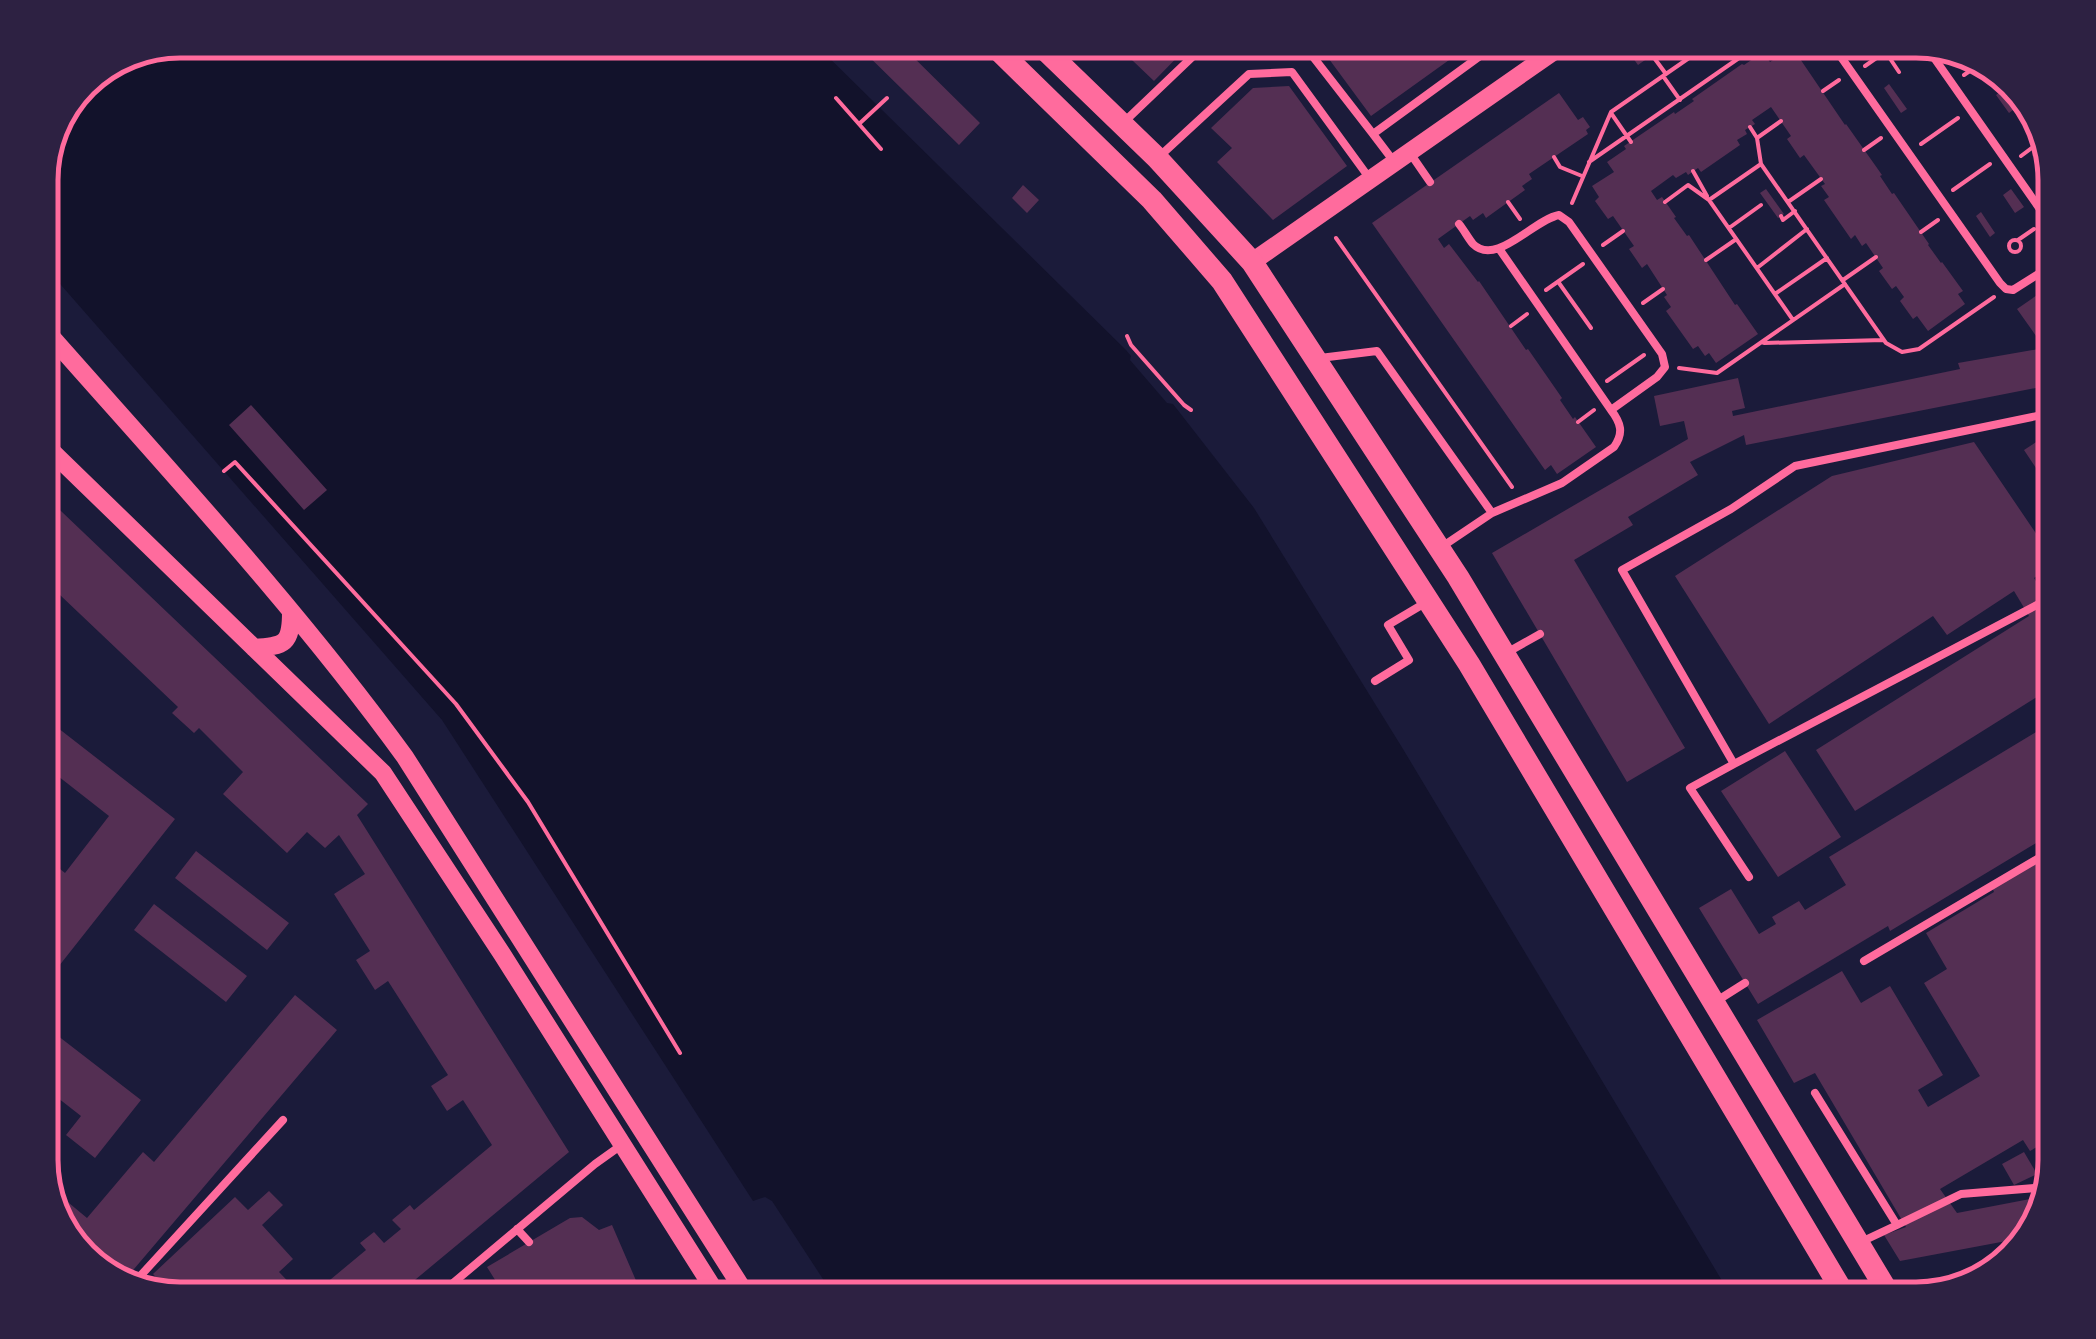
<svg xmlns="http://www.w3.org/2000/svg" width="2096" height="1339" viewBox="0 0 2096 1339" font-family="Lora,serif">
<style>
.water{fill:#12122b}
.building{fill:#542f53}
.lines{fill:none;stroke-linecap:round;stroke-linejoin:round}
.path{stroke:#ff6b9d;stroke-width:4}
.service{stroke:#ff6b9d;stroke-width:8}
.tertiary{stroke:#ff6b9d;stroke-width:18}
.primary{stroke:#ff6b9d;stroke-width:22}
.rim{fill:none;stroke:#ff6b9d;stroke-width:5}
</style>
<rect width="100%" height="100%" fill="#1b1b3a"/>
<path class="water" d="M 180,40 L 811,40 L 1126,350 L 1131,356 L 1130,360 L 1167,403 L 1173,404 L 1254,508 L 1403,749 L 1733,1299 L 836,1299 L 772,1201 L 765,1197 L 753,1201 L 442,720 L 40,261 L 40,171 L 81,81 Z"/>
<path class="building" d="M 852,40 L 896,40 L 980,123 L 959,145 Z
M 1111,40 L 1194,40 L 1154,81 Z
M 1315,40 L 1477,40 L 1371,116 Z
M 1634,40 L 1656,40 L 1662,48 L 1638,65 L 1625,47 Z
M 1792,47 L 1845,125 L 1846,124 L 1882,175 L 1880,176 L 1892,194 L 1894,193 L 1929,244 L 1928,245 L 1941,263 L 1942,262 L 1963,291 L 1958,294 L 1965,304 L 1928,331 L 1917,316 L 1913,319 L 1900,301 L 1904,297 L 1896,286 L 1892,289 L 1879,271 L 1883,268 L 1866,243 L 1862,246 L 1855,235 L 1851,239 L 1824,200 L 1829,197 L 1821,186 L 1825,184 L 1804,155 L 1800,158 L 1787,139 L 1791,136 L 1771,107 L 1752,120 L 1755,124 L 1745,130 L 1747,134 L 1737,140 L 1740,145 L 1701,172 L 1698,168 L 1688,175 L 1686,172 L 1676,178 L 1673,175 L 1651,191 L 1657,200 L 1662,197 L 1676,217 L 1674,218 L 1687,236 L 1689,235 L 1735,305 L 1737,304 L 1758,334 L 1716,363 L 1709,353 L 1705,356 L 1698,346 L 1693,349 L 1666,311 L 1671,307 L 1664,297 L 1667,295 L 1647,264 L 1642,268 L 1629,249 L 1634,246 L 1613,216 L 1608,219 L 1595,201 L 1599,197 L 1592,186 L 1614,172 L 1607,162 L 1626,149 L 1624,146 L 1674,112 L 1675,114 L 1694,101 L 1692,99 L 1742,64 L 1744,65 L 1763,52 L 1770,62 Z
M 1984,61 L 1993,63 L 2038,110 L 2050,153 L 2031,128 L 2028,130 L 2013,110 L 2009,113 L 1996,95 L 2000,92 L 1986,71 L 1990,69 Z
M 1889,84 L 1907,109 L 1901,113 L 1884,88 Z
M 1289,86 L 1347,166 L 1273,220 L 1217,162 L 1232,148 L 1211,128 L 1253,88 Z
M 1559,93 L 1578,120 L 1583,117 L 1590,127 L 1586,130 L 1588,134 L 1529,174 L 1532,179 L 1522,186 L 1525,190 L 1486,218 L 1483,213 L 1473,220 L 1470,216 L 1438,239 L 1444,248 L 1449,244 L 1478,282 L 1479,281 L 1526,350 L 1528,349 L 1562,398 L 1560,400 L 1573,419 L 1575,417 L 1596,447 L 1557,474 L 1551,465 L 1545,470 L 1372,223 Z
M 1023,185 L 1039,200 L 1027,213 L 1012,198 Z
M 1766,189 L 1784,214 L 1778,218 L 1760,193 Z
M 2011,189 L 2024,207 L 2015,213 L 2003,195 Z
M 1981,212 L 1995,233 L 1990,237 L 1976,216 Z
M 2056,282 L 2056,332 L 2041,343 L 2017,309 Z
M 2056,346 L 2056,384 L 1746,445 L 1744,435 L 1690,462 L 1698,475 L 1628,517 L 1633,525 L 1574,560 L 1685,748 L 1627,782 L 1492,553 L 1688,439 L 1684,421 L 1660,426 L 1654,396 L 1738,378 L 1745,408 L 1732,411 L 1733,416 L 1960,369 L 1958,363 Z
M 251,405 L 327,490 L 304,510 L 229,425 Z
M 2056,429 L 2056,498 L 2024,450 Z
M 1974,442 L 2056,563 L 2034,578 L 2050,604 L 2056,600 L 2056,685 L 1855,811 L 1816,750 L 2029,616 L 2014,591 L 1947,635 L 1933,616 L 1769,724 L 1675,576 L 1832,476 Z
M 40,491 L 368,804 L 357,815 L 569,1152 L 392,1299 L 307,1299 L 366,1250 L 360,1243 L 374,1232 L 384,1243 L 401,1229 L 392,1220 L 410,1205 L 414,1210 L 492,1145 L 463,1100 L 447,1111 L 431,1086 L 448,1075 L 388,981 L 375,990 L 356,960 L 370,951 L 334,894 L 365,874 L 339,835 L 325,848 L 307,832 L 287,853 L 223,794 L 243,772 L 199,728 L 194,733 L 172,713 L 178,707 L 40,576 Z
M 40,714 L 175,819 L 40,990 L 40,853 L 65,873 L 109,816 L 40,762 Z
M 2056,720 L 2056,831 L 1890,931 L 1888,926 L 1758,1004 L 1699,908 L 1731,889 L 1759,934 L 1776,924 L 1772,917 L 1799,901 L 1805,910 L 1846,885 L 1829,857 Z
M 1785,751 L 1841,837 L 1778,877 L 1721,791 Z
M 2056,847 L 2056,963 L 2041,971 L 2056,996 L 2056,1136 L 2030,1151 L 2023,1140 L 1940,1189 L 1957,1213 L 2045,1196 L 2033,1236 L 1900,1261 L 1884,1235 L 1906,1227 L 1815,1073 L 1794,1083 L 1757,1020 L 1842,971 L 1861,1003 L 1890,986 L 1943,1075 L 1918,1090 L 1928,1107 L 1980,1076 L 1924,983 L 1947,969 L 1926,933 L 1994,892 L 1991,884 Z
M 196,851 L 289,923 L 267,950 L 175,878 Z
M 154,904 L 247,976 L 226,1002 L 134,930 Z
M 295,995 L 337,1030 L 123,1282 L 103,1276 L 59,1230 L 45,1183 L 87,1218 L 143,1152 L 154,1162 Z
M 40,1022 L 141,1100 L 95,1158 L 66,1135 L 81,1116 L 40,1084 Z
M 2024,1152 L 2037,1174 L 2014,1185 L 2002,1164 Z
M 40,1153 L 57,1167 L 44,1181 L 40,1168 Z
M 269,1191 L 283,1205 L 262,1225 L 293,1259 L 279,1272 L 305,1299 L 282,1299 L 267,1283 L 250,1299 L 180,1299 L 175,1298 L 153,1274 L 235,1197 L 248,1210 Z
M 582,1217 L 599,1230 L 612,1225 L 644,1299 L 469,1299 L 497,1283 L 487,1267 L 570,1218 Z"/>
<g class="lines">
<path class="path" d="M 1885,51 L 1899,72
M 1652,55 L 1666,74
M 1865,66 L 1902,40
M 1964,75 L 1984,61
M 1663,76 L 1680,100
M 1823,91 L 1839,80
M 836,98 L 881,149
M 1611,113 L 1631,142
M 859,124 L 887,98
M 1750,127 L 1757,138 L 1761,164
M 1757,138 L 1781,121
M 1921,144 L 1958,118
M 1864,150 L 1881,138
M 2021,156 L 2041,141
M 1554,157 L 1560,167 L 1582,176
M 1589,162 L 1765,40
M 1693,171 L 1707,196
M 1953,190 L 1990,164
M 1508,202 L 1520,219
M 1665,202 L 1688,185 L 1709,200
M 1788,202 L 1821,179
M 1572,203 L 1611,112 L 1715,40
M 1781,216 L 1783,220 L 1795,211
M 1729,228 L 1761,205
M 1921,232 L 1938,220
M 1336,238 L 1512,487
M2009 246a6 6 0 1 1 12 0a6 6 0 1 1-12 0Z
M 2018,240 L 2034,229
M 1603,245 L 1623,231
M 1706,260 L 1735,240
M 1757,268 L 1807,229
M 1843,280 L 1876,257
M 1559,283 L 1591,328
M 1546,290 L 1583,264
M 1775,294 L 1827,258
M 1643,303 L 1663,289
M 1793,320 L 1709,200 L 1761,164 L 1886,343 L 1902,352 L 1919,349 L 1994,297
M 1511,326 L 1527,314
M 1127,336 L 1131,345 L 1184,405 L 1191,410
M 1764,343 L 1884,340
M 1679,368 L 1717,373 L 1845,284
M 1607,381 L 1644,355
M 1578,422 L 1594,410
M 224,471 L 235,462 L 456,704 L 528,802 L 680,1053"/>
<path class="service" d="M 1300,40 L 1373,134 L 1502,40
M 1829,40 L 2000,283 L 2006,289 L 2013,290 L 2056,263
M 1923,42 L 2056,232
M 1123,123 L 1210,40
M 1373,134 L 1395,163
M 1410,153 L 1430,182
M 1161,155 L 1249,74 L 1292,72 L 1370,179
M 1459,224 C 1464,230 1468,238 1473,244 C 1496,267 1533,220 1559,215 L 1569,222 L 1662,354 L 1665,367 L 1657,377 L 1611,410 L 1500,250
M 1320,358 L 1377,351 L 1492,513
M 1443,546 L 1492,513 L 1562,483 L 1614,447 C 1624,433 1621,423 1611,410
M 1508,652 L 1540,634
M 1375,681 L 1409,660 L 1388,625 L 1425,603
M 1734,764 L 2056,595
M 1749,877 L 1690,788 L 1734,764 L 1622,570 L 1731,509 L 1795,466 L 2056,412
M 1864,961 L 2056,848
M 1715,1002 L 1745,983
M 1815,1093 L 1897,1225 L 1863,1241
M 1897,1225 L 1961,1194 L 2048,1187
M 517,1229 L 529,1242
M 132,1285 L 283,1120
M 434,1299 L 595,1164 L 623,1144"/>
<path class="tertiary" d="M 1252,262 L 1570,40
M 40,324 C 164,465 294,604 405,757 L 749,1299
M 40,440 L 383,773 L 502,954 L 720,1299
M 254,648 C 285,646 291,644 291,612"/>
<path class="primary" d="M 988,40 L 1152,200 L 1222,281 L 1469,664 L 1847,1299
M 1035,40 L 1157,158 L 1252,262 L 1458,577 L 1892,1299"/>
</g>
<path d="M0 0H2096V1339H0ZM180 58H1916A122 122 0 0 1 2038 180V1160A122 122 0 0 1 1916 1282H180A122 122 0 0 1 58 1160V180A122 122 0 0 1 180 58Z" fill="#2d2142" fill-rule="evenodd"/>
<path class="rim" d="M180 58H1916A122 122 0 0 1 2038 180V1160A122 122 0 0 1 1916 1282H180A122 122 0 0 1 58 1160V180A122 122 0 0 1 180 58Z"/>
</svg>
